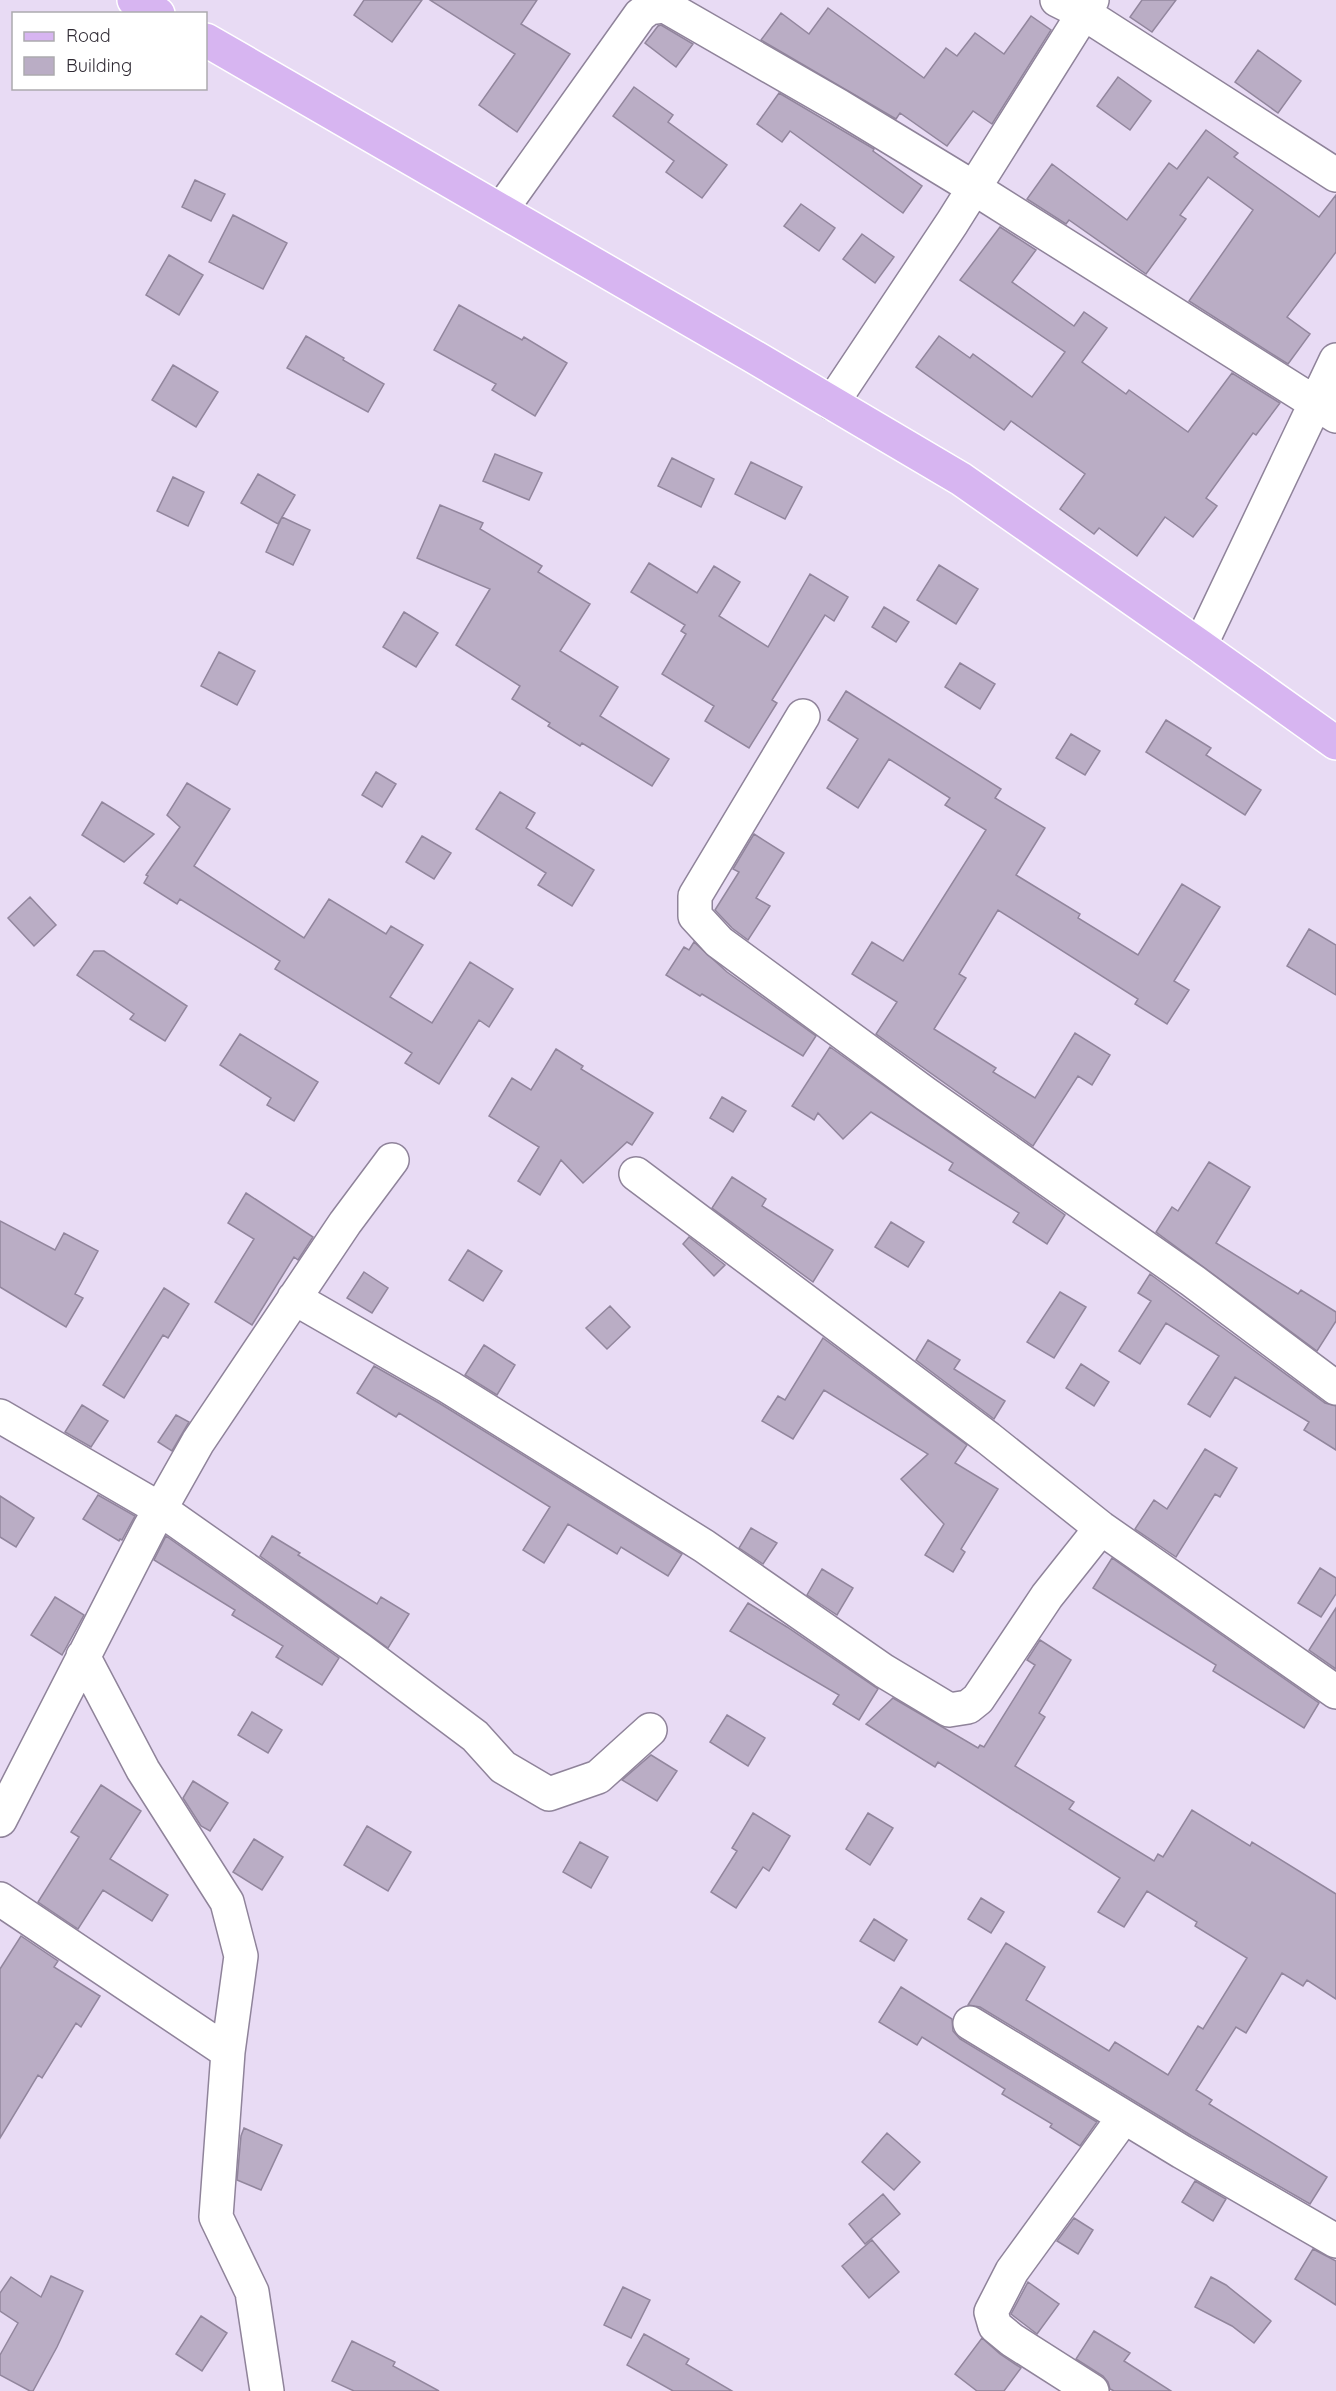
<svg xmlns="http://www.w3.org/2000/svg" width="1336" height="2391" viewBox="0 0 1336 2391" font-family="Quicksand,sans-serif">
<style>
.building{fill:#baadc5;stroke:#92869d;stroke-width:1.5}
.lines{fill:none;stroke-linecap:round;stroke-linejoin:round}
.minor-casing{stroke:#8f839a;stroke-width:36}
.major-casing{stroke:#fff;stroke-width:36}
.minor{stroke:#fff;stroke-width:33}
.major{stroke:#d7b5f1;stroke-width:33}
</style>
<rect width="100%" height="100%" fill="#e8dbf4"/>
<path class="building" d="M 364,0 L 422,0 L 392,42 L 354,15 Z
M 430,0 L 537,0 L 521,24 L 570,54 L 517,132 L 479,105 L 515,54 Z
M 1142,0 L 1176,0 L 1152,32 L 1130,17 Z
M 828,8 L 924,78 L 946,48 L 957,56 L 975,33 L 1004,54 L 1031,16 L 1051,30 L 992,124 L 973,111 L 947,146 L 900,113 L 896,119 L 761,40 L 781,13 L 809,34 Z
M 661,25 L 693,44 L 676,67 L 645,43 L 658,26 Z
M 1258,50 L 1301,81 L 1278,113 L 1235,82 Z
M 1118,77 L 1151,101 L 1130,130 L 1097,106 Z
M 634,87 L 673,115 L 668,122 L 727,165 L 702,198 L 666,172 L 674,161 L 613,116 Z
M 779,93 L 874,149 L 873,151 L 922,186 L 903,213 L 790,131 L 782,142 L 757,124 Z
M 1206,130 L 1238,153 L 1234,157 L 1319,217 L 1336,195 L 1336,252 L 1287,317 L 1310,334 L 1288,364 L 1189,301 L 1253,210 L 1208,177 L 1180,215 L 1186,219 L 1146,274 L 1069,220 L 1066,224 L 1027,199 L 1052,164 L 1127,220 L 1169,163 L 1177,169 Z
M 195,180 L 225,194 L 211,221 L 182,207 Z
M 801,204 L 835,228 L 819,251 L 784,226 Z
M 233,215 L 287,243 L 263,289 L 209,262 Z
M 1000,227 L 1036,250 L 1012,282 L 1074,326 L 1084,312 L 1107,328 L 1082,362 L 1126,394 L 1129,390 L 1188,432 L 1232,373 L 1280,403 L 1256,435 L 1253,433 L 1206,498 L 1217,506 L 1193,537 L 1165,517 L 1137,556 L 1099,528 L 1094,534 L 1060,509 L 1085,474 L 1011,421 L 1004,430 L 916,367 L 939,336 L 970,358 L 973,354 L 1032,397 L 1065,352 L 960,280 Z
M 862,234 L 894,257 L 875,283 L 843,259 Z
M 169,255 L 203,275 L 179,315 L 146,295 Z
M 459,305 L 522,340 L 524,337 L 567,363 L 535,416 L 492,390 L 496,384 L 434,350 Z
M 306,336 L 344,358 L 343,360 L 384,384 L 368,412 L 287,368 Z
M 173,365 L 218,392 L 196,427 L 152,400 Z
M 495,454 L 542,473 L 529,500 L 483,481 Z
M 672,458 L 714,479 L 701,507 L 658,486 Z
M 751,462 L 802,487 L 785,519 L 735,494 Z
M 258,474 L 295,495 L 278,524 L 241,503 Z
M 173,477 L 204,492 L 188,526 L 157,511 Z
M 440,505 L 483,523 L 480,529 L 542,566 L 538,572 L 590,604 L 560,651 L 618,687 L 600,716 L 669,759 L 652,786 L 582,743 L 580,746 L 548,726 L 550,723 L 512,699 L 520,686 L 456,645 L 490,589 L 417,558 Z
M 282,517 L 310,530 L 293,565 L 266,552 Z
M 649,563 L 697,593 L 714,566 L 740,582 L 719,616 L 768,647 L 810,574 L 848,597 L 834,621 L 825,615 L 772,700 L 777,703 L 749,748 L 705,721 L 714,706 L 662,674 L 686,634 L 681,631 L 685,625 L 631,592 Z
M 939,565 L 978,589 L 956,624 L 917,600 Z
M 884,607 L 909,622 L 896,642 L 872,627 Z
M 404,612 L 438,633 L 416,667 L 383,647 Z
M 219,652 L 255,671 L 237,705 L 201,686 Z
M 960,663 L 995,684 L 980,709 L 945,687 Z
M 846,691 L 1001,789 L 995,798 L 1045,828 L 1016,875 L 1080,914 L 1078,918 L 1138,955 L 1182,884 L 1220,907 L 1174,981 L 1189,990 L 1167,1024 L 1135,1004 L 1138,999 L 998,910 L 959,974 L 966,978 L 934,1029 L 996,1068 L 993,1072 L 1035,1098 L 1075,1033 L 1110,1055 L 1092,1085 L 1078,1076 L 1033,1146 L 876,1034 L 897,1002 L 852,974 L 872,942 L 903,961 L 986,830 L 945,805 L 950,798 L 889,759 L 858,808 L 827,788 L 858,739 L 828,720 Z
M 1166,720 L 1211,748 L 1206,755 L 1261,790 L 1245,815 L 1146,752 Z
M 1071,734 L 1100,751 L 1085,775 L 1056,758 Z
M 376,772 L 396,784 L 382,807 L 362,795 Z
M 187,783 L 230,809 L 194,866 L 304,938 L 329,899 L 386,934 L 391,926 L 423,945 L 390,997 L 432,1023 L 470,962 L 513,989 L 489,1027 L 479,1020 L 439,1084 L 405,1063 L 412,1053 L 275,969 L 280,961 L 180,899 L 177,904 L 144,883 L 148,876 L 146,875 L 180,827 L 167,815 Z
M 500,792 L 535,813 L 526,828 L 594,870 L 572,906 L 538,885 L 546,873 L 476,829 Z
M 102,802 L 154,834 L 124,862 L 82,835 Z
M 754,834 L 784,853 L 756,898 L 770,906 L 748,940 L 732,928 L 715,910 L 739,872 L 733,869 Z
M 422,836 L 451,853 L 434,879 L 406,862 Z
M 30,897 L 56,925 L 34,946 L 8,918 Z
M 1309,929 L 1336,945 L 1336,995 L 1287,966 Z
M 694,942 L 727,972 L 816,1036 L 803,1056 L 702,994 L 700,996 L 666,975 L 684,947 L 689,950 Z
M 94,951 L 104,951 L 187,1006 L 165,1041 L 130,1019 L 134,1014 L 77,975 Z
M 240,1034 L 318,1082 L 294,1121 L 267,1105 L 271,1098 L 220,1065 Z
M 830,1047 L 1065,1215 L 1047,1244 L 1013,1222 L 1019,1213 L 949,1170 L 953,1163 L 871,1112 L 843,1139 L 818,1113 L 814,1120 L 792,1106 Z
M 556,1049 L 583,1066 L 581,1069 L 653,1113 L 632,1145 L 627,1142 L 583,1183 L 561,1160 L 540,1195 L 518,1181 L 539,1147 L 489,1116 L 512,1078 L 531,1090 Z
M 722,1097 L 746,1111 L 733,1132 L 710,1118 Z
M 1209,1162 L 1250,1187 L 1216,1243 L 1298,1294 L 1301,1290 L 1336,1312 L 1336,1321 L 1317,1351 L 1156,1232 L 1172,1207 L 1178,1211 Z
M 732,1177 L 766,1199 L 762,1206 L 833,1250 L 813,1282 L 712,1208 Z
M 246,1193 L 313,1237 L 298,1260 L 294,1257 L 252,1325 L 215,1302 L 254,1239 L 228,1223 Z
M 0,1221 L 55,1250 L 64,1233 L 98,1251 L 75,1294 L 83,1298 L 66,1327 L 0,1287 Z
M 891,1222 L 924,1242 L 908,1267 L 875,1247 Z
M 689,1237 L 725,1265 L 714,1276 L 683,1244 Z
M 468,1250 L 502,1271 L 483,1301 L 449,1280 Z
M 364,1272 L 388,1288 L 372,1313 L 347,1298 Z
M 1150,1274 L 1325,1403 L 1336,1406 L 1336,1450 L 1304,1430 L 1309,1422 L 1235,1377 L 1210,1417 L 1188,1404 L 1219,1356 L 1166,1323 L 1140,1364 L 1119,1351 L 1151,1301 L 1138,1293 Z
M 164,1288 L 189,1304 L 168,1338 L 163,1335 L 124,1398 L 103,1385 Z
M 1060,1292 L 1086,1307 L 1054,1358 L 1027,1342 Z
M 610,1306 L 630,1327 L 607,1349 L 586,1328 Z
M 823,1338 L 967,1445 L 955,1463 L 998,1489 L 961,1549 L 965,1552 L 953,1572 L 925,1555 L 944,1524 L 901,1479 L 928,1454 L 824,1390 L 793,1439 L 762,1421 L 778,1396 L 785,1400 Z
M 928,1340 L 960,1360 L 954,1369 L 1005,1401 L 994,1419 L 916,1360 Z
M 484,1345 L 515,1365 L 497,1395 L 465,1375 Z
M 1081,1364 L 1109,1382 L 1094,1406 L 1066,1388 Z
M 374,1366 L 439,1403 L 682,1554 L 668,1576 L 621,1547 L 617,1554 L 568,1524 L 544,1563 L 523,1550 L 550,1507 L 399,1413 L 396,1417 L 357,1393 Z
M 82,1405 L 108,1421 L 91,1447 L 65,1432 Z
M 176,1415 L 189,1422 L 172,1451 L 158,1442 Z
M 1205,1449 L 1237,1468 L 1220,1497 L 1215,1494 L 1176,1557 L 1135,1529 L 1154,1500 L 1167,1509 Z
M 98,1495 L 135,1516 L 122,1540 L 120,1539 L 119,1541 L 83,1519 Z
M 0,1496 L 34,1518 L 16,1547 L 0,1537 Z
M 751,1528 L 777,1543 L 763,1564 L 739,1548 Z
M 166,1536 L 339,1658 L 322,1685 L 276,1657 L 283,1646 L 232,1615 L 235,1610 L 154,1560 Z
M 272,1536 L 300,1553 L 298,1555 L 377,1604 L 381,1597 L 409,1614 L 388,1648 L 260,1556 Z
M 1112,1558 L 1319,1703 L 1304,1728 L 1213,1671 L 1216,1665 L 1093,1588 Z
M 1320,1568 L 1336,1578 L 1336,1594 L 1321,1617 L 1298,1603 Z
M 822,1569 L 853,1588 L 837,1615 L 807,1595 Z
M 55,1597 L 84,1615 L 62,1655 L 31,1635 Z
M 748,1603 L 787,1627 L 878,1689 L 859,1720 L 833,1704 L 839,1695 L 730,1631 Z
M 1336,1608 L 1336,1669 L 1309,1650 Z
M 1040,1640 L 1071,1660 L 1039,1713 L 1045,1717 L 1015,1766 L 1074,1802 L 1069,1809 L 1154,1861 L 1158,1854 L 1163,1857 L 1192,1810 L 1250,1846 L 1252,1842 L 1336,1894 L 1336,1999 L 1307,1980 L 1303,1986 L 1282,1973 L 1246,2033 L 1236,2027 L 1196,2090 L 1212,2100 L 1209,2104 L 1327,2177 L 1310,2204 L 1192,2136 L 980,2007 L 968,2005 L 1006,1943 L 1045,1967 L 1026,2000 L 1109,2051 L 1115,2042 L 1168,2075 L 1198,2026 L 1203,2029 L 1247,1958 L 1195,1926 L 1197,1922 L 1147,1891 L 1124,1927 L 1098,1912 L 1120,1878 L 938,1762 L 935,1767 L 866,1724 L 893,1698 L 978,1748 L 980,1745 L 984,1747 L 1035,1665 L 1027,1660 Z
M 252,1712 L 282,1730 L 268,1753 L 238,1735 Z
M 727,1715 L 765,1738 L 748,1766 L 710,1742 Z
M 651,1755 L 677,1771 L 657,1801 L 622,1780 Z
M 193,1781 L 228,1803 L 210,1831 L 201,1826 L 183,1798 Z
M 101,1785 L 141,1811 L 110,1859 L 168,1895 L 152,1921 L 103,1890 L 78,1929 L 38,1902 L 79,1837 L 71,1832 Z
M 753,1813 L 790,1836 L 769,1871 L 763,1867 L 736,1908 L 711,1892 L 737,1851 L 732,1848 Z
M 868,1813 L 893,1828 L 870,1865 L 846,1849 Z
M 367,1826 L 411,1852 L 388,1891 L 344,1865 Z
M 254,1839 L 283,1857 L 262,1890 L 233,1872 Z
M 580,1842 L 608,1857 L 591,1888 L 563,1872 Z
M 981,1898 L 1004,1912 L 991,1933 L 968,1919 Z
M 874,1919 L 907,1940 L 894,1961 L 860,1941 Z
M 21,1936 L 58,1961 L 54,1967 L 100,1996 L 81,2027 L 76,2023 L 42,2078 L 38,2075 L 0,2138 L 0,1969 Z
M 901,1987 L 952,2019 L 953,2031 L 960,2039 L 1097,2122 L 1080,2146 L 1050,2127 L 1052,2124 L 1002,2094 L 1005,2089 L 922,2037 L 917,2045 L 879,2022 Z
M 244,2128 L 282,2145 L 261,2190 L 237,2180 L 241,2136 Z
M 887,2133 L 920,2162 L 894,2190 L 862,2162 Z
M 1195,2181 L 1226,2199 L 1213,2221 L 1182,2202 Z
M 883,2194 L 900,2214 L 865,2244 L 849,2224 Z
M 1074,2218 L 1093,2230 L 1078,2254 L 1057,2241 Z
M 872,2240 L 899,2272 L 869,2298 L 842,2266 Z
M 1313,2249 L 1336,2261 L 1336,2305 L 1295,2279 Z
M 51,2276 L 83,2291 L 57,2347 L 33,2391 L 30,2391 L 0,2375 L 0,2355 L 18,2323 L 0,2311 L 0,2293 L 11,2277 L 41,2297 Z
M 1211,2277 L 1226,2285 L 1271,2321 L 1254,2343 L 1232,2326 L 1195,2307 Z
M 1028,2282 L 1059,2304 L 1037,2334 L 1011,2314 Z
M 623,2287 L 650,2300 L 631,2338 L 604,2325 Z
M 201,2316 L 227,2333 L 202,2371 L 176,2354 Z
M 1094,2331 L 1130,2353 L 1124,2361 L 1171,2391 L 1114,2391 L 1110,2389 L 1108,2382 L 1103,2376 L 1076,2359 Z
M 644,2334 L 689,2359 L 686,2364 L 732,2391 L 673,2391 L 627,2365 Z
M 982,2338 L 1000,2354 L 1021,2368 L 1004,2391 L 977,2391 L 955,2374 Z
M 352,2341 L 395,2362 L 393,2366 L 439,2391 L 354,2391 L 332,2381 Z"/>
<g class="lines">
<defs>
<path id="minor" d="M 1057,0 L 1085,14 L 1336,175
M 501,210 L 640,15 L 649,8 L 665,6 L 839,106 L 974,188 L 1336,416
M 832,403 L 952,223 L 1092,0
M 1200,646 L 1336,360
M 803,716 L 695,896 L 695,916 L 719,942 L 926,1094 L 1193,1281 L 1336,1388
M 636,1174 L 988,1438 L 1101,1528 L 1336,1692
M 294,1298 L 449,1387 L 704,1546 L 884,1671 L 949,1710 L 968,1707 L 978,1699 L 1047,1596 L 1101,1528
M 0,1416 L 160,1509 L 359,1649 L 475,1736 L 503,1767 L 549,1794 L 598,1777 L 650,1730
M 83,1656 L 143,1770 L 227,1902 L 241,1956 L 228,2052
M 0,1820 L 150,1527 L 198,1442 L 345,1223 L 392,1160
M 0,1899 L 228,2052 L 216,2217 L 252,2292 L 267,2391
M 970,2023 L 1182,2152 L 1336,2241
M 1092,2391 L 1012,2340 L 995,2326 L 991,2312 L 1012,2271 L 1124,2117"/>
<path id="major" d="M 134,0 L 158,14
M 206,40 L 751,355 L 961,479 L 1200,646 L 1336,743"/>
</defs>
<use href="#minor" class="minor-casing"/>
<use href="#major" class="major-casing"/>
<use href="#minor" class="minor"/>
<use href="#major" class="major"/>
</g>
<rect x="12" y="12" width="195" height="78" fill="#ffffff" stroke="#acaaae" stroke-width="1.5"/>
<rect x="24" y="32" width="30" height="9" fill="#d7b5f1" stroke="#acaaae" stroke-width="1.5"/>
<text x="66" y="42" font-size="18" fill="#302b34">Road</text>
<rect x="24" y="57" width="30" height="18" fill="#baadc5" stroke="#acaaae" stroke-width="1.5"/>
<text x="66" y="72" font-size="18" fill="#302b34">Building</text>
</svg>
